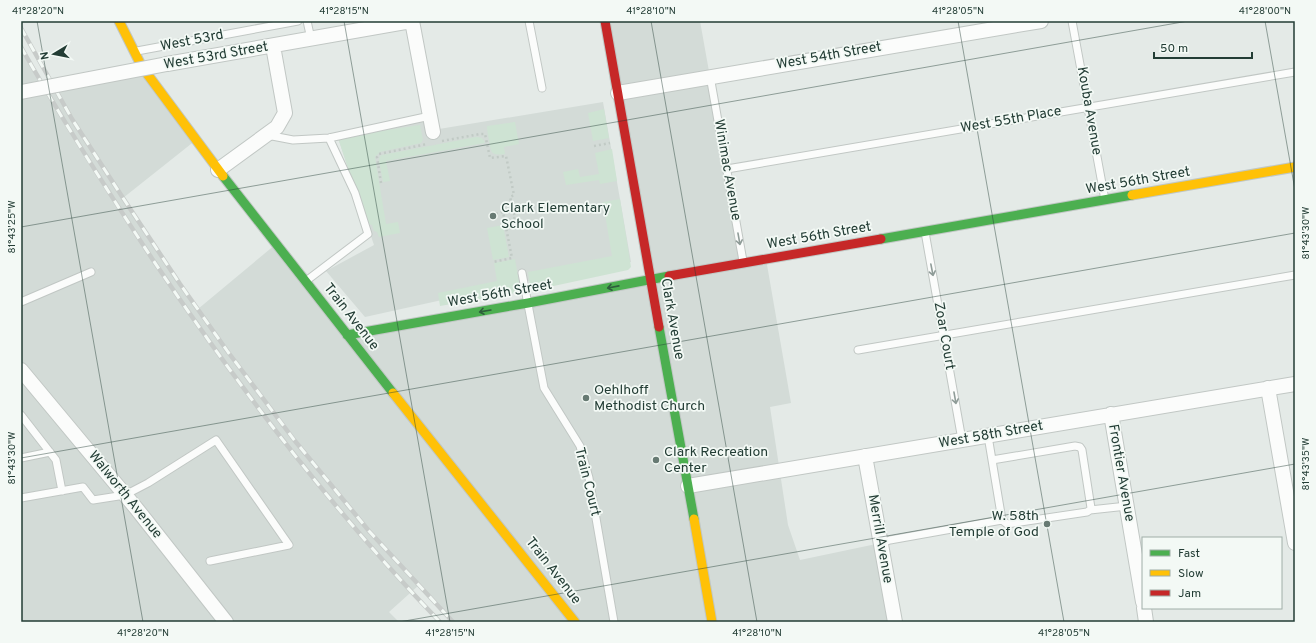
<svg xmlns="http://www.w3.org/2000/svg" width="1316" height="643" viewBox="0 0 1316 643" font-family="Overpass,sans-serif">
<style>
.built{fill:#d3dbd7}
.green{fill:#cee3d3}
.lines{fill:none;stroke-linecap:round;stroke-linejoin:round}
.lane-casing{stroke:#c1c7c4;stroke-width:9}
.street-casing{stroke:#c1c7c4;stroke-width:16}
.fast-casing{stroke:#c0c7c4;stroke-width:11}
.slow-casing{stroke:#c0c7c4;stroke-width:11}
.jam-casing{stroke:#c0c7c4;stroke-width:11}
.path{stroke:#c1cac5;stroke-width:2.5;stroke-dasharray:2 3;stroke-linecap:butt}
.lane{stroke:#fbfcfb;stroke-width:7}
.street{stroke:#fbfcfb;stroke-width:14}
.fast{stroke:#4caf50;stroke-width:9}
.slow{stroke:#ffc107;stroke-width:9}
.jam{stroke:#c62828;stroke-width:9}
.rail-casing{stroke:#c7cbc9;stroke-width:4.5}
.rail{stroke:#f3f9f5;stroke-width:3;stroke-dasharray:9;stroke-linecap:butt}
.street-bridge-casing{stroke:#c1c7c4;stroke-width:16;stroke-linecap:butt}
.street-bridge{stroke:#fbfcfb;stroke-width:14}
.oneway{stroke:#8f9c98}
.oneway2{stroke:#2f5f3d}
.ticks{fill:none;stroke:#233d35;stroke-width:1;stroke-opacity:0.45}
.poi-dot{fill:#677a73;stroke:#f3f9f5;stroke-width:1.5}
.labels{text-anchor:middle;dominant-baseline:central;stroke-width:3.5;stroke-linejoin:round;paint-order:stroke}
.street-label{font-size:14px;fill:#233d35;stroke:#f3f9f5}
.poi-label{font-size:14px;fill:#233d35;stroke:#f3f9f5;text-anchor:start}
.neatline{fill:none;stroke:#233d35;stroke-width:1.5}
.ticks-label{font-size:10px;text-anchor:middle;fill:#233d35}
</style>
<rect width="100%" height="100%" fill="#e4eae7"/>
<path class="built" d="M 605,21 L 700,21 L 743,262 L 766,259 L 791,403 L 770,407 L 788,525 L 800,560 L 881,543 L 895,622 L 453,622 L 419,585 L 389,612 L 399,622 L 21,622 L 21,47 L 44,88 L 144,68 L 196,140 L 123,198 L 198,309 L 276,244 L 348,335 L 650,279 Z
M 603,102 L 631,262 L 519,283 L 365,317 L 326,271 L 374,245 L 337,135 L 431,119 L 433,130 Z"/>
<path class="green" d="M 604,109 L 609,138 L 593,141 L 588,113 Z
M 515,122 L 519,144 L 504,147 L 505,154 C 491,156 491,153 489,140 C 488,135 487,131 487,126 Z
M 420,125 L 423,140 L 421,143 L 380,152 L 375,157 L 386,224 L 398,222 L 400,233 L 379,237 L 377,232 L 374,231 L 372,225 L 366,223 L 339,141 L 341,139 L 367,133 Z
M 476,137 C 480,137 484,138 485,143 L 386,161 L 390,181 L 383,182 L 379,160 L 380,156 L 382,155 Z
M 612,149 L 617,181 L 600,184 L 599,180 L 566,185 L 563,172 L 578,169 L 580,177 L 599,174 L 595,153 Z
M 620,199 L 631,267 L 628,270 L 535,290 L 530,288 L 528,272 L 612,256 L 603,202 Z
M 503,225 L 509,257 L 493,260 L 487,228 Z
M 515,259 L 520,287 L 515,293 L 440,306 L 438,293 L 497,281 L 494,263 Z"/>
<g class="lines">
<defs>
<path id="lane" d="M 307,21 L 311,39
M 529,21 L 542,88
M 1072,21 L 1105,200
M 137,51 L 298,21
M 710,76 L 743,261
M 267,135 L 293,140 L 329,138 L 430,116
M 727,169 L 1295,72
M 925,232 L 962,440
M 522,273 L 544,388 L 580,446 L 589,478 L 614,622
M 306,281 L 368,234 L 355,193 L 329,138
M 21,302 L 91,272
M 858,350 L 1295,275
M 21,415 L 56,460 L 62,491
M 988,436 L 1002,520 L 1007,524 L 1087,512 L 1090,510 L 1091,508 L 1082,450 L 1080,447 L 1075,446 L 992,460
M 21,458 L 50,452
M 21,498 L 83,487 L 93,500 L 125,495 L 148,483 L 216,440 L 289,545 L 210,561
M 1090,510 L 1127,506
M 881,543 L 890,540 L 1002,520"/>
<path id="street" d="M 412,21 L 433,132
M 167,64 L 411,21
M 618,93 L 1041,21
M 218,170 L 277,127 L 285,113 L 273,46
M 21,370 L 136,508 L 226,622
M 1268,388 L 1295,543
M 1111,414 L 1143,602
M 865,456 L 895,622
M 688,486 L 1295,384
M 1144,608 L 1146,622"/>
<path id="fast" d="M 223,176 L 393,393
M 881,239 L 1132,195
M 659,327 L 694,519
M 347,335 L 528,303 L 669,276"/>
<path id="slow" d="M 119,21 L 142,67 L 223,176
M 1132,195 L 1295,167
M 393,393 L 575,622
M 694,519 L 712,622"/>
<path id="jam" d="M 605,21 L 659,327
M 669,276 L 881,239"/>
</defs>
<use href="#lane" class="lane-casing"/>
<use href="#street" class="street-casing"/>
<use href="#fast" class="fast-casing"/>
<use href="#slow" class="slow-casing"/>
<use href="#jam" class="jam-casing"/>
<path class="path" d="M 442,141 L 480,134 L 485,134 L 490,158 L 506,156 L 514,195 L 510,197 L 515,218 L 505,221
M 594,146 L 610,143
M 381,183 L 377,157 L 379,154 L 427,144
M 491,215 L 503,212 L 512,258 L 493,262"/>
<use href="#lane" class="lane"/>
<use href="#street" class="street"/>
<use href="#fast" class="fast"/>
<use href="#slow" class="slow"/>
<use href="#jam" class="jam"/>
<defs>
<path id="rail" d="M 21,28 L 72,119 L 123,198 L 180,284 L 228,352 L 295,441 L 369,531 L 453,622
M 21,47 C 62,120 107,190 153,260 C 239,388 333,511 440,622"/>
</defs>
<use href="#rail" class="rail-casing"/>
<use href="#rail" class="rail"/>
<defs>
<path id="street-bridge" d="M 21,92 L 167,64"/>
</defs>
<use href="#street-bridge" class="street-bridge-casing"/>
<use href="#street-bridge" class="street-bridge"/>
</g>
<defs><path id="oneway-shaft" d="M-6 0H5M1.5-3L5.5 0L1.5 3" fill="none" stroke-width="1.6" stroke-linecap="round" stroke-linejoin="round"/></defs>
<g class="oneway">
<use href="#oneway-shaft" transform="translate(739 239) rotate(80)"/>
<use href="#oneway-shaft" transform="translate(932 270) rotate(79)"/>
<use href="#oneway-shaft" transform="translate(955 398) rotate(80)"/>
</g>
<g class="oneway2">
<use href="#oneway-shaft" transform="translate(613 287) rotate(169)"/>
<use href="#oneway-shaft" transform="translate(485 311) rotate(170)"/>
</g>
<path class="ticks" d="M 37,21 L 143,622M 344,21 L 450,622M 651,21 L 757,622M 958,21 L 1064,622M 1265,21 L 1295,190M 21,227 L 1188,21M 21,458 L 1295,233M 399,622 L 1295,464"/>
<g class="poi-dot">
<circle cx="493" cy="216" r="4"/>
<circle cx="586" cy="398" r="4"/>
<circle cx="656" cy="460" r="4"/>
<circle cx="1047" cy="524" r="4"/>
</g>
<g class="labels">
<g class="street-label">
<text transform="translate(192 41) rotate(-11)">West 53rd</text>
<text transform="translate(216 56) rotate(-10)">West 53rd Street</text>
<text transform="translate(829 56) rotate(-10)">West 54th Street</text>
<text transform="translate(1089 111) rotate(80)">Kouba Avenue</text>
<text transform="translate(1011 120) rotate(-10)">West 55th Place</text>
<text transform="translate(727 170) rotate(80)">Winimac Avenue</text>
<text transform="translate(1138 181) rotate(-10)">West 56th Street</text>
<text transform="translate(819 236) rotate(-10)">West 56th Street</text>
<text transform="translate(500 294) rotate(-10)">West 56th Street</text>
<text transform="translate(351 317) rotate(52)">Train Avenue</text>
<text transform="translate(672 319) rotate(80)">Clark Avenue</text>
<text transform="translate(944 336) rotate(80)">Zoar Court</text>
<text transform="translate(991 435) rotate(-10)">West 58th Street</text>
<text transform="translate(1121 473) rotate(80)">Frontier Avenue</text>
<text transform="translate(587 482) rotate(76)">Train Court</text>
<text transform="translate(125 495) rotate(51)">Walworth Avenue</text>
<text transform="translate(880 539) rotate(80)">Merrill Avenue</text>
<text transform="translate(553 571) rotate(52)">Train Avenue</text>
</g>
<g class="poi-label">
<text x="501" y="208">Clark Elementary<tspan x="501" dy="16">School</tspan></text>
<text x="594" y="390">Oehlhoff<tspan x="594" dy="16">Methodist Church</tspan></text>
<text x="664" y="452">Clark Recreation<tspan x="664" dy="16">Center</tspan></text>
<text x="1039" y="516" text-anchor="end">W. 58th<tspan x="1039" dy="16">Temple of God</tspan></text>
</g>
</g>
<rect width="1316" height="643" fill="none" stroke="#f3f9f5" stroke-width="44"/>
<rect x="1142" y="537" width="140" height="72" fill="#f3f9f5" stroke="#a0aea8"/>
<rect x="1150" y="550" width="20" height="6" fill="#4caf50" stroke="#a0aea8"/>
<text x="1178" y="557" font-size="12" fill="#233d35">Fast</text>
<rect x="1150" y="570" width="20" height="6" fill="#ffc107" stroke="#a0aea8"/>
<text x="1178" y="577" font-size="12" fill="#233d35">Slow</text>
<rect x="1150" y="590" width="20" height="6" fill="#c62828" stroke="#a0aea8"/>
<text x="1178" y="597" font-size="12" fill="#233d35">Jam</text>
<g transform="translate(54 54) rotate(260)" stroke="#f3f9f5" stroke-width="3" paint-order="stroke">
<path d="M0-3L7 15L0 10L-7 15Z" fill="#233d35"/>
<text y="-6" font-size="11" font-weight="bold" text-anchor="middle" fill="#233d35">N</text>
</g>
<path d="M1154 52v6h98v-6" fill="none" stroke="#233d35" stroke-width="2"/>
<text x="1160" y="52" font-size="12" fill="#233d35" stroke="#f3f9f5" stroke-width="3" paint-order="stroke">50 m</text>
<rect x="22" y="22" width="1272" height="599" class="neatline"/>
<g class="ticks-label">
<text x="38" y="14">41°28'20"N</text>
<text x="344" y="14">41°28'15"N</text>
<text x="651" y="14">41°28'10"N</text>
<text x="958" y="14">41°28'05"N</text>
<text x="1265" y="14">41°28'00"N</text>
<text transform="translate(11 227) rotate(-90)" y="4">81°43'25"W</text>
<text transform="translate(1305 233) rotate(-90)" y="4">81°43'30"W</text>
<text transform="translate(11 458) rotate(-90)" y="4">81°43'30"W</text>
<text transform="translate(1305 464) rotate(-90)" y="4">81°43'35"W</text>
<text x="143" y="636">41°28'20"N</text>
<text x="450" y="636">41°28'15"N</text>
<text x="757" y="636">41°28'10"N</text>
<text x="1064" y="636">41°28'05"N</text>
</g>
</svg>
